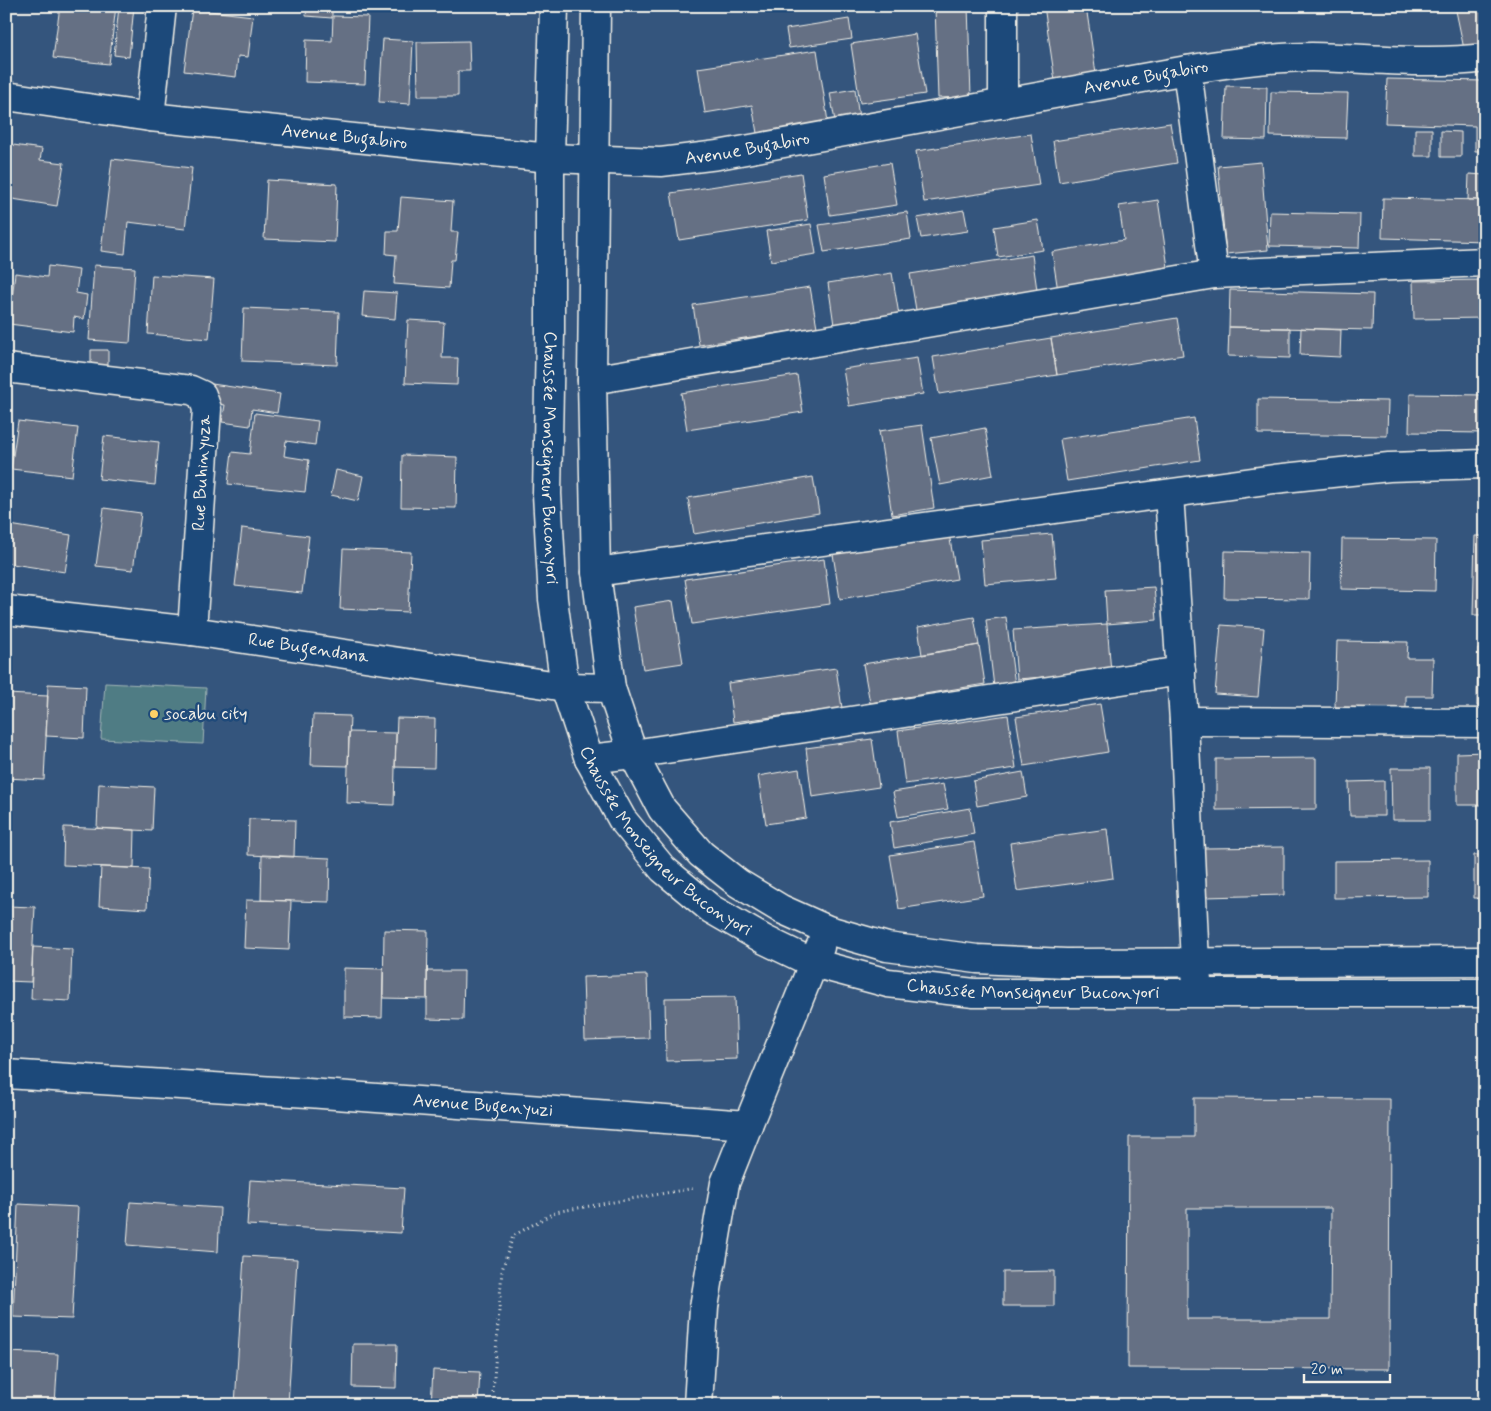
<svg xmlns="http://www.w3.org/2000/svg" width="1491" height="1411" viewBox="0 0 1491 1411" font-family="Mynerve,sans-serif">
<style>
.green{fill:#507c84;stroke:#a2b6b6}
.building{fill:#657084;stroke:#f4f1e8;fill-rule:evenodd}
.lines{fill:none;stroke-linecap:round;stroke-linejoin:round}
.minor-casing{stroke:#f4f1e8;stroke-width:31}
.path{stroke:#f4f1e8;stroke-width:3;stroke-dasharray:1 4;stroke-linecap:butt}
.minor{stroke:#1f4a7a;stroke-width:28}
.poi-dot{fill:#ffd166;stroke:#1f4a7a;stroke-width:2}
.labels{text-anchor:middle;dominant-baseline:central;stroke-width:5;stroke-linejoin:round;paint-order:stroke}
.street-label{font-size:18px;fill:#f4f1e8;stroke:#1f4a7a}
.poi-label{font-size:18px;fill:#f4f1e8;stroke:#1f4a7a;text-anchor:start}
</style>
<rect width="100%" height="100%" fill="#34557d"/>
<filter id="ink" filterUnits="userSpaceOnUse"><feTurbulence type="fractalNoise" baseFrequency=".02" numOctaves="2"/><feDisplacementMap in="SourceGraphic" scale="10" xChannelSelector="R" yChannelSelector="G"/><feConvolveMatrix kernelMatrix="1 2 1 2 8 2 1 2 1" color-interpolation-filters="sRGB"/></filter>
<g filter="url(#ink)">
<path class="green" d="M 105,683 L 206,688 L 203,744 L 101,739 Z"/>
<path class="building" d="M 60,6 L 116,6 L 109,64 L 53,58 Z
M 119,6 L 134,6 L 129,57 L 114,55 Z
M 307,6 L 332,6 L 332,18 L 306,16 Z
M 935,6 L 968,6 L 971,97 L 938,98 Z
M 1044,6 L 1086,6 L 1096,74 L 1055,81 Z
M 1455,6 L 1485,6 L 1485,45 L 1464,49 Z
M 192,9 L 253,16 L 248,57 L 238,56 L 236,77 L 184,71 Z
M 333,16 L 368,17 L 365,84 L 305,82 L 306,40 L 332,41 Z
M 849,19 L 852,39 L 789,48 L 786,29 Z
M 915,34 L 925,94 L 860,103 L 851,44 Z
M 383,39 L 413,41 L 410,104 L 379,102 Z
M 469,41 L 470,71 L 458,71 L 458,96 L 418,96 L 417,42 Z
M 817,50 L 828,122 L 757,133 L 752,105 L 705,113 L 698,68 Z
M 1387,79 L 1485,81 L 1485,151 L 1475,151 L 1475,126 L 1385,123 Z
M 1226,86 L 1267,87 L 1266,140 L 1224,139 Z
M 855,89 L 859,118 L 835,121 L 830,93 Z
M 1271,92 L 1348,93 L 1346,138 L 1270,136 Z
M 1170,123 L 1177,163 L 1059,182 L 1053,141 Z
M 1415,129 L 1432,129 L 1432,156 L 1415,156 Z
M 1441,131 L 1461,132 L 1461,157 L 1441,157 Z
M 1031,134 L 1039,185 L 924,202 L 916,151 Z
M 6,144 L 42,149 L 40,160 L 64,163 L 57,206 L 6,198 Z
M 112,159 L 192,168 L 185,229 L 128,222 L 125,254 L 101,251 Z
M 1261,162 L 1268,250 L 1226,254 L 1218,166 Z
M 890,163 L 897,205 L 830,215 L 824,174 Z
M 801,173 L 808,220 L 679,240 L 671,193 Z
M 1469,174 L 1485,175 L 1485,200 L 1468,200 Z
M 267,180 L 337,184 L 335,242 L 264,239 Z
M 401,197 L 453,201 L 451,232 L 458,232 L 455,260 L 451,260 L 449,288 L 394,284 L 396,255 L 386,254 L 387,231 L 398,231 Z
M 1383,198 L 1485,200 L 1485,241 L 1382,238 Z
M 1158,200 L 1169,274 L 1058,291 L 1052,252 L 1124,240 L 1119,206 Z
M 964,210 L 968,231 L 921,238 L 917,218 Z
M 907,212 L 911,239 L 824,252 L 819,225 Z
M 1270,212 L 1360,214 L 1359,248 L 1269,246 Z
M 1038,220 L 1043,250 L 998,257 L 994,227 Z
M 811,224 L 816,254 L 771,261 L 766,231 Z
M 1032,255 L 1038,297 L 917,316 L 910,274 Z
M 94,265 L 135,268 L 130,343 L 89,340 Z
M 48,266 L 79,270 L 76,293 L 87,295 L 84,319 L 74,317 L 73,332 L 9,324 L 15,273 L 47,277 Z
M 892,273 L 899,315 L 834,325 L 828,283 Z
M 152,275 L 214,279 L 209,339 L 148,334 Z
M 1485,280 L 1485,318 L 1414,319 L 1413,281 Z
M 810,287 L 817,327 L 699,345 L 693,305 Z
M 1230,290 L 1373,294 L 1372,330 L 1229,327 Z
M 364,291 L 397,293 L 395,319 L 362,316 Z
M 244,308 L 339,312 L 337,365 L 242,361 Z
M 1177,318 L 1183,355 L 1057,375 L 1051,338 Z
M 408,320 L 444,322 L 442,358 L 458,358 L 457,385 L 405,383 Z
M 1229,327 L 1290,328 L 1290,358 L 1228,356 Z
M 1301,328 L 1341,330 L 1340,357 L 1300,355 Z
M 1051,338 L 1057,375 L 939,394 L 933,357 Z
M 91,350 L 108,350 L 108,367 L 91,367 Z
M 917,358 L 923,394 L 849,406 L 843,369 Z
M 797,375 L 803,412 L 687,430 L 681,393 Z
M 212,384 L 280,394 L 277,413 L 252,409 L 250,426 L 222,422 L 225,405 L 210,403 Z
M 1410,394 L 1485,395 L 1485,433 L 1409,432 Z
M 1258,399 L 1388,401 L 1387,436 L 1258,434 Z
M 255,413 L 318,421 L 315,445 L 286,441 L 284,456 L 309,460 L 305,492 L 228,484 L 232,452 L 250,454 Z
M 1194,418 L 1200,460 L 1067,481 L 1060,439 Z
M 18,421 L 78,428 L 72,476 L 11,469 Z
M 922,425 L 934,508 L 892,515 L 879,431 Z
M 985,428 L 993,475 L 940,485 L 931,438 Z
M 104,436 L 159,442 L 155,485 L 99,479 Z
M 402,455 L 457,457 L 456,508 L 401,507 Z
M 336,470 L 363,476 L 358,501 L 331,495 Z
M 813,477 L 819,513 L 694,534 L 688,498 Z
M 104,508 L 141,513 L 133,570 L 96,566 Z
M 10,525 L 71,535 L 65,572 L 6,563 L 6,545 Z
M 242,528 L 309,536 L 302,593 L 235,586 Z
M 949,534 L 957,579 L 840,599 L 833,554 Z
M 1052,534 L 1056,578 L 985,584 L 981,540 Z
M 1475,536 L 1485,536 L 1485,615 L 1473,615 Z
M 1342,539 L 1436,540 L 1435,591 L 1341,589 Z
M 343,549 L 411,552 L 408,612 L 340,609 Z
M 1225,551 L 1310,553 L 1309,599 L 1224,598 Z
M 824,559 L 830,604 L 692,624 L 685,579 Z
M 1154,587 L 1157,620 L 1107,624 L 1105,590 Z
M 673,601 L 683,663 L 643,669 L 633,607 Z
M 974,617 L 979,645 L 922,655 L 918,627 Z
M 1006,617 L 1015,685 L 994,687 L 986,620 Z
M 1107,624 L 1111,672 L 1017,679 L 1013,630 Z
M 1221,625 L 1264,628 L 1258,697 L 1215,694 Z
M 1337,641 L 1408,642 L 1407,658 L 1433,658 L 1432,696 L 1406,696 L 1406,708 L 1335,707 Z
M 979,645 L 985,684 L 870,703 L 863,664 Z
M 1478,649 L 1485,649 L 1485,706 L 1477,706 Z
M 836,668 L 842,708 L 733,722 L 728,683 Z
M 48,684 L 86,686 L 84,738 L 46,736 Z
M 6,694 L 48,696 L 44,780 L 6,778 Z
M 1100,704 L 1108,752 L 1024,766 L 1016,717 Z
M 313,715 L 350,716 L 348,766 L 311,765 Z
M 1008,715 L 1016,768 L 905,784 L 898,731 Z
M 397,718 L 435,719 L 434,768 L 395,767 Z
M 349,732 L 396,733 L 394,805 L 347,803 Z
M 872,739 L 879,787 L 812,797 L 806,748 Z
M 1485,752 L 1485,805 L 1457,805 L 1457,753 Z
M 1316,758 L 1316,809 L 1216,810 L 1216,759 Z
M 1391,768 L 1430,768 L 1430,820 L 1392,820 Z
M 799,769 L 806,818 L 766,824 L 758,776 Z
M 1023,772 L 1027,797 L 977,806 L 973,781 Z
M 1384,781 L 1384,816 L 1350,816 L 1349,782 Z
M 99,784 L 154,787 L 152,831 L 97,828 Z
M 943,784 L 948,809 L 898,817 L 893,792 Z
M 970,808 L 974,834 L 894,848 L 890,822 Z
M 249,819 L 295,820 L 294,857 L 248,855 Z
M 64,827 L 135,830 L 134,868 L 63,865 Z
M 1107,829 L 1113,878 L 1017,891 L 1010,843 Z
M 974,842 L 983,896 L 899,909 L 890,855 Z
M 1284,847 L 1284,895 L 1205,897 L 1204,848 Z
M 262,855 L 330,858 L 329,902 L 261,900 Z
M 1474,855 L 1485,855 L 1485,898 L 1474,898 Z
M 1428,860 L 1428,897 L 1334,898 L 1334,861 Z
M 101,867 L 149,869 L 147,909 L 99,906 Z
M 246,900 L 291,901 L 289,950 L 244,948 Z
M 6,906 L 35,907 L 31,982 L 6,981 Z
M 384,930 L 428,931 L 427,999 L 383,998 Z
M 33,947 L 72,949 L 70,1001 L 31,999 Z
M 344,968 L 383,969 L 382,1018 L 344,1017 Z
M 427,971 L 464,971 L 463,1020 L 427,1019 Z
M 647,975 L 649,1038 L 585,1040 L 583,977 Z
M 735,997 L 737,1059 L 666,1061 L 665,998 Z
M 1194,1098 L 1390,1099 L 1389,1369 L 1128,1368 L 1129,1137 L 1194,1137 ZM 1187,1208 L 1331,1208 L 1330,1319 L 1187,1319 Z
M 250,1180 L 404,1188 L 401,1233 L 247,1225 Z
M 130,1202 L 220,1208 L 218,1252 L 127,1245 Z
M 18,1204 L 78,1207 L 72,1319 L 13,1317 Z
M 244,1256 L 297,1259 L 288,1405 L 235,1405 Z
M 1054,1271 L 1054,1306 L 1003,1306 L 1003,1272 Z
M 353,1344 L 397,1344 L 396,1388 L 352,1387 Z
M 6,1352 L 58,1354 L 55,1405 L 6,1405 Z
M 433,1370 L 480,1372 L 478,1405 L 431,1405 Z"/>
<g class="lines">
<defs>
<g id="minor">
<path id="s1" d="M 554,6 L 550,158 L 550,334 L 547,494 L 553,599 L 565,687 L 589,759 L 622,819 L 663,869 L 711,909 L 765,940 L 813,963 L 888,983 L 974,993 L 1485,993"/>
<path d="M 596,6 L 592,380 L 596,572 L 611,688 L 633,754 L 662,809 L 701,854 L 738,883 L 781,909 L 828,930 L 887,947 L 977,959 L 1066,963 L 1485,961"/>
<path d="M 1003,6 L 1003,104"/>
<path d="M 1187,70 L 1214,274"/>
<path id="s2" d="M 6,96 L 150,117 L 550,158 L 661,162 L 718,155 L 1187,70 C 1228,63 1270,57 1312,57 C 1370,58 1428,65 1485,58"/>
<path d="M 150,117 L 162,6"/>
<path d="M 6,368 L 191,390 L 202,395 L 207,409 L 192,631"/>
<path d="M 592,380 L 1214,274 L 1485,262"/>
<path d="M 1169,494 L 1184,721 L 1195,964 L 1197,981"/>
<path d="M 596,572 L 1274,479 L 1389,467 L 1485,464"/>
<path id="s3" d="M 6,610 L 192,631 L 565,687 L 611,688"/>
<path d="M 1184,721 L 1485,723"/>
<path d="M 589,759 L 633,754 L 1181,671"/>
<path id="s4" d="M 6,1074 L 308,1093 L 748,1125 L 820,947"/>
<path d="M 698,1405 L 704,1307 L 725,1183 L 748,1125"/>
</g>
</defs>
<use href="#minor" class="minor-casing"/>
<path class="path" d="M 493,1392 L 502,1270 L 513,1236 L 555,1212 L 695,1188"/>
<use href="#minor" class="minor"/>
</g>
</g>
<circle class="poi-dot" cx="154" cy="714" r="5"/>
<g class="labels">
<g class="street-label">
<text stroke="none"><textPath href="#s2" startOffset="1151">Avenue Bugabiro</textPath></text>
<text stroke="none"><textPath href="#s2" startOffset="341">Avenue Bugabiro</textPath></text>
<text stroke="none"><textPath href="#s2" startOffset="746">Avenue Bugabiro</textPath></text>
<text stroke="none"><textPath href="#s1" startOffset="452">Chaussée Monseigneur Buconyori</textPath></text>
<text transform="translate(202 473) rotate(-87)">Rue Buhinyuza</text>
<text stroke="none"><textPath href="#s3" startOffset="305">Rue Bugendana</textPath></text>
<text stroke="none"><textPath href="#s1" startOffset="872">Chaussée Monseigneur Buconyori</textPath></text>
<text stroke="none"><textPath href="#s1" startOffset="1292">Chaussée Monseigneur Buconyori</textPath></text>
<text stroke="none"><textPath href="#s4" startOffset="478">Avenue Bugenyuzi</textPath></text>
</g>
<g class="poi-label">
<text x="164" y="714">socabu city</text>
</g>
</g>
<rect width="1491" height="1411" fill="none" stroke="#1f4a7a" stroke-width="25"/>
<rect x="12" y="12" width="1466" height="1386" fill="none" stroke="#f4f1e8" stroke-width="2" filter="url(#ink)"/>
<path d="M1304 1374v8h86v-8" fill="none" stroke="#f4f1e8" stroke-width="2.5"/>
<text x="1311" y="1374" font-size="15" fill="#f4f1e8" stroke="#1f4a7a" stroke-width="4" paint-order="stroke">20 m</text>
</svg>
